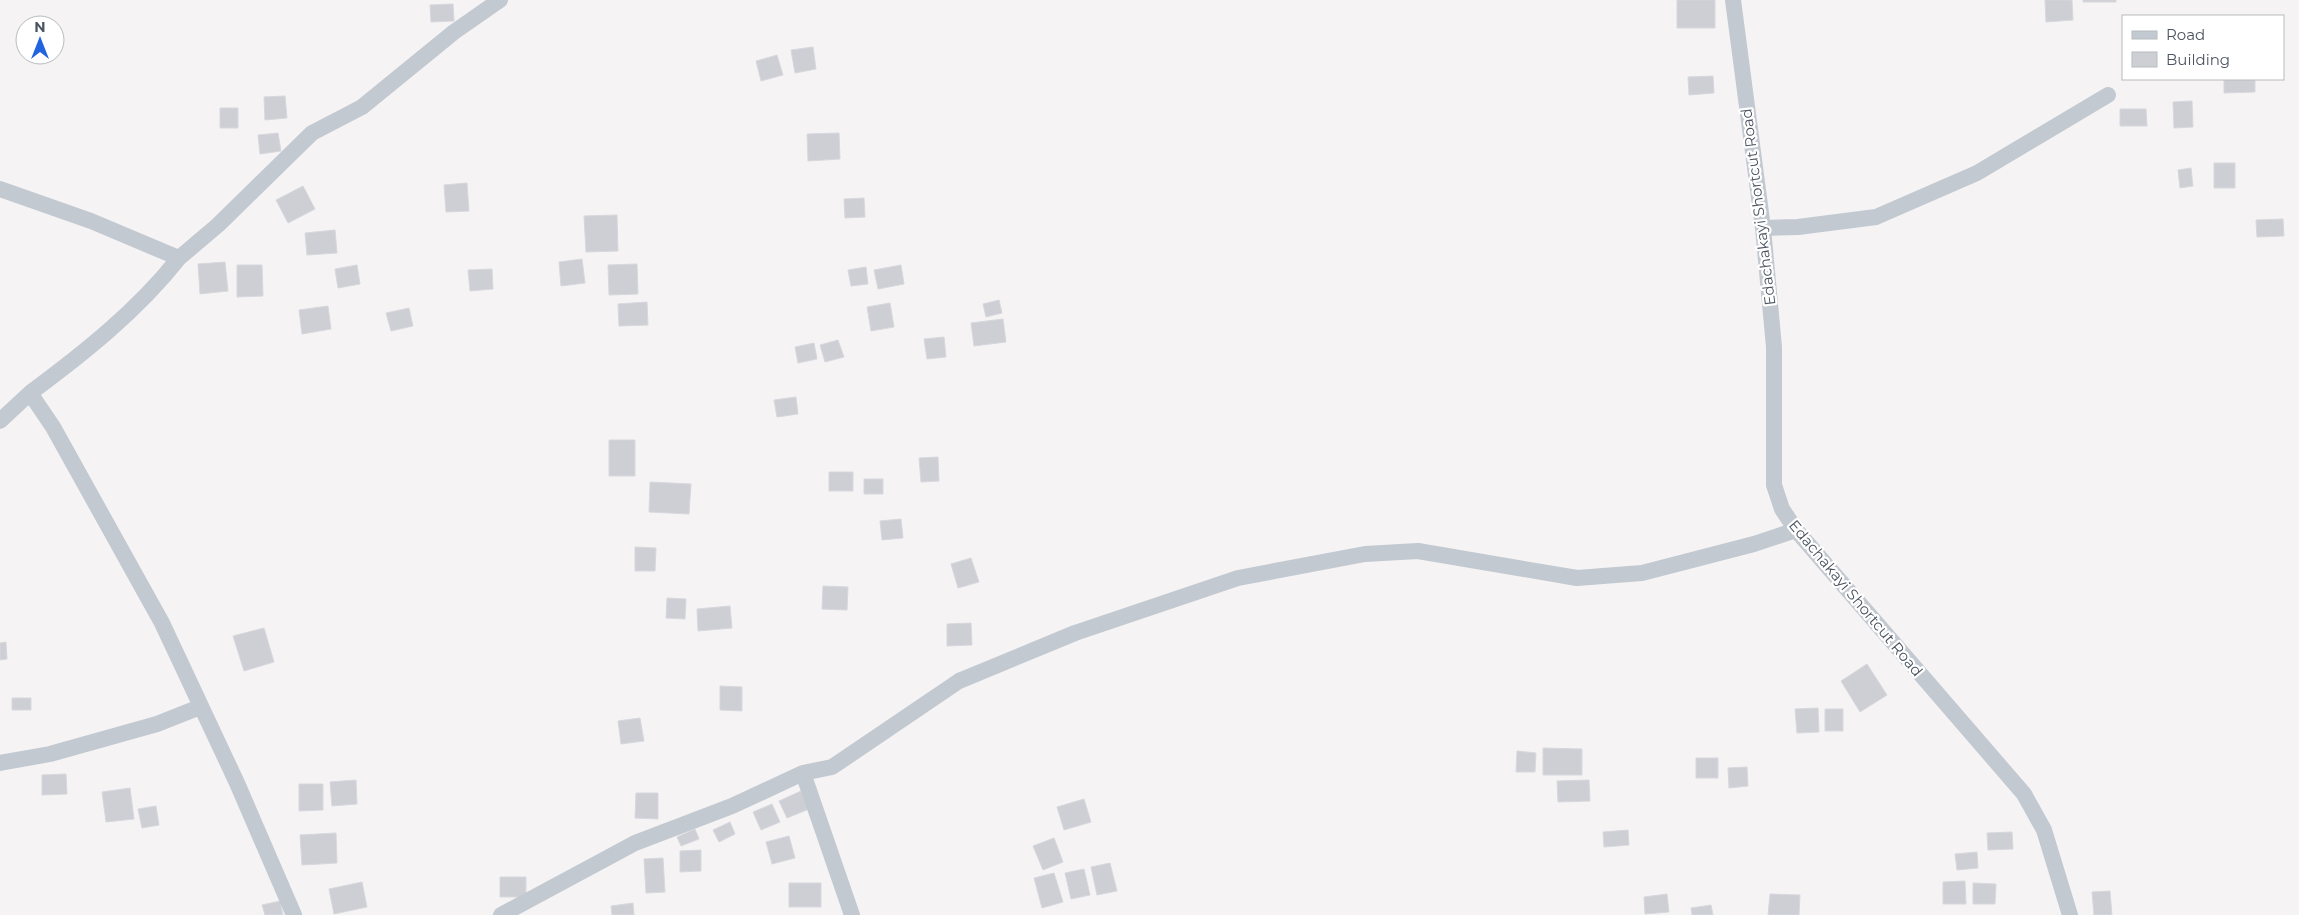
<svg xmlns="http://www.w3.org/2000/svg" width="2299" height="915" viewBox="0 0 2299 915" font-family="Montserrat,sans-serif">
<style>
.building{fill:#cdcfd5;stroke:#d7d8de}
.lines{fill:none;stroke-linecap:round;stroke-linejoin:round}
.minor{stroke:#c2c9d1;stroke-width:16}
.labels{text-anchor:middle;dominant-baseline:central;stroke-width:4.5;stroke-linejoin:round;paint-order:stroke}
.street-label{font-size:15px;fill:#4b5460;stroke:#fff}
</style>
<rect width="100%" height="100%" fill="#f5f3f3"/>
<path class="building" d="M 1677,0 L 1715,0 L 1715,28 L 1677,28 Z
M 2045,0 L 2072,0 L 2073,20 L 2046,22 Z
M 2083,0 L 2116,0 L 2116,2 L 2083,2 Z
M 453,4 L 454,21 L 431,22 L 430,5 Z
M 813,47 L 816,69 L 795,73 L 791,50 Z
M 777,55 L 783,75 L 761,81 L 756,61 Z
M 1713,76 L 1714,93 L 1689,95 L 1688,77 Z
M 2224,79 L 2255,79 L 2255,92 L 2224,93 Z
M 285,96 L 287,118 L 265,120 L 264,97 Z
M 2192,101 L 2193,127 L 2174,128 L 2173,102 Z
M 220,108 L 238,108 L 238,128 L 220,128 Z
M 2120,109 L 2146,109 L 2147,126 L 2120,126 Z
M 278,133 L 281,151 L 260,154 L 258,135 Z
M 839,133 L 840,159 L 808,161 L 807,134 Z
M 2214,163 L 2235,163 L 2235,188 L 2214,188 Z
M 2191,168 L 2193,186 L 2180,188 L 2178,170 Z
M 467,183 L 469,211 L 446,212 L 444,185 Z
M 303,186 L 315,209 L 288,223 L 276,200 Z
M 864,198 L 865,217 L 845,218 L 844,199 Z
M 617,215 L 618,251 L 586,252 L 584,216 Z
M 2283,219 L 2284,236 L 2257,237 L 2256,220 Z
M 335,230 L 337,253 L 307,255 L 305,233 Z
M 582,259 L 585,283 L 561,286 L 559,262 Z
M 225,262 L 228,291 L 200,294 L 198,264 Z
M 637,264 L 638,294 L 609,295 L 608,265 Z
M 237,265 L 262,265 L 263,296 L 237,297 Z
M 357,265 L 360,284 L 338,288 L 335,269 Z
M 901,265 L 904,284 L 878,289 L 874,270 Z
M 866,267 L 868,284 L 851,286 L 848,270 Z
M 492,269 L 493,289 L 470,291 L 468,270 Z
M 999,300 L 1002,313 L 986,317 L 983,304 Z
M 647,302 L 648,325 L 619,326 L 618,304 Z
M 890,303 L 894,327 L 871,331 L 867,307 Z
M 328,306 L 331,329 L 302,334 L 299,310 Z
M 409,308 L 413,326 L 391,331 L 386,313 Z
M 1003,319 L 1006,342 L 974,346 L 971,323 Z
M 944,337 L 946,357 L 927,359 L 924,339 Z
M 838,340 L 844,357 L 825,362 L 820,345 Z
M 814,343 L 817,359 L 798,363 L 795,347 Z
M 796,397 L 798,414 L 777,417 L 774,400 Z
M 609,440 L 635,440 L 635,476 L 609,476 Z
M 938,457 L 939,481 L 921,482 L 919,458 Z
M 829,472 L 853,472 L 853,491 L 829,491 Z
M 864,479 L 883,479 L 883,494 L 864,494 Z
M 650,482 L 691,484 L 689,514 L 649,512 Z
M 901,519 L 903,538 L 882,540 L 880,521 Z
M 635,547 L 656,548 L 655,571 L 635,571 Z
M 971,558 L 979,582 L 958,588 L 951,564 Z
M 823,586 L 848,587 L 847,610 L 822,609 Z
M 667,598 L 686,599 L 685,619 L 666,618 Z
M 730,606 L 732,628 L 698,631 L 697,609 Z
M 971,623 L 972,645 L 947,646 L 947,624 Z
M 264,628 L 274,662 L 244,671 L 233,636 Z
M 6,642 L 7,659 L 0,660 L 0,643 Z
M 1867,664 L 1887,695 L 1860,712 L 1841,681 Z
M 720,686 L 742,687 L 742,711 L 720,710 Z
M 12,698 L 31,698 L 31,710 L 12,710 Z
M 1818,708 L 1819,732 L 1797,733 L 1795,709 Z
M 1825,709 L 1843,709 L 1843,731 L 1825,731 Z
M 640,718 L 644,741 L 621,744 L 618,721 Z
M 1543,748 L 1582,749 L 1582,775 L 1543,775 Z
M 1517,751 L 1536,753 L 1535,772 L 1516,772 Z
M 1696,758 L 1718,758 L 1718,778 L 1696,778 Z
M 1747,767 L 1748,786 L 1729,788 L 1728,768 Z
M 66,774 L 67,794 L 42,795 L 42,775 Z
M 356,780 L 357,804 L 332,806 L 330,782 Z
M 1589,780 L 1590,801 L 1558,802 L 1557,781 Z
M 299,784 L 323,784 L 323,810 L 299,811 Z
M 130,788 L 134,819 L 106,822 L 102,792 Z
M 801,791 L 809,809 L 787,818 L 779,801 Z
M 636,793 L 658,793 L 658,819 L 635,818 Z
M 1084,799 L 1091,822 L 1064,830 L 1057,807 Z
M 772,804 L 780,822 L 761,830 L 753,812 Z
M 156,806 L 159,825 L 142,828 L 138,809 Z
M 730,822 L 735,834 L 719,842 L 713,830 Z
M 695,829 L 699,839 L 681,846 L 677,837 Z
M 1628,830 L 1629,845 L 1604,847 L 1603,832 Z
M 2012,832 L 2013,849 L 1988,850 L 1987,833 Z
M 336,833 L 337,863 L 302,865 L 300,835 Z
M 789,836 L 795,858 L 772,864 L 766,842 Z
M 1054,838 L 1063,862 L 1043,870 L 1033,846 Z
M 701,850 L 701,871 L 680,872 L 680,851 Z
M 1977,852 L 1978,868 L 1957,870 L 1955,854 Z
M 663,858 L 665,892 L 646,893 L 644,859 Z
M 1110,863 L 1117,891 L 1097,895 L 1091,867 Z
M 1084,869 L 1090,895 L 1071,899 L 1065,873 Z
M 1054,873 L 1063,902 L 1042,908 L 1034,878 Z
M 500,877 L 526,877 L 526,897 L 500,897 Z
M 1965,881 L 1966,904 L 1943,904 L 1943,882 Z
M 362,882 L 367,907 L 334,914 L 329,889 Z
M 789,883 L 821,883 L 821,907 L 789,907 Z
M 1973,883 L 1996,884 L 1995,904 L 1973,904 Z
M 2110,891 L 2112,915 L 2094,915 L 2092,892 Z
M 1667,894 L 1669,912 L 1645,914 L 1644,897 Z
M 1770,894 L 1800,895 L 1799,915 L 1768,915 Z
M 280,901 L 283,915 L 265,915 L 262,905 Z
M 633,903 L 634,915 L 612,915 L 611,906 Z
M 1711,905 L 1713,915 L 1692,915 L 1691,908 Z"/>
<g class="lines">
<path class="minor" d="M 1733,0 L 1763,228 L 1774,347 L 1774,485 L 1782,509 L 1796,530 L 2024,794 L 2044,830 L 2070,915
M 0,189 L 91,221 L 179,258 C 137,311 84,353 30,393 L 53,427 L 162,623 L 237,783 L 294,915
M 1763,228 L 1798,227 L 1876,217 L 1977,173 L 2108,95
M 179,258 L 218,225 L 312,133 L 362,107 L 454,32 L 500,0
M 0,421 L 30,393
M 0,763 L 50,754 L 157,724 L 200,707
M 803,773 L 852,915
M 501,915 L 635,843 L 732,806 L 803,773 L 832,767 L 959,681 L 1075,633 L 1238,578 L 1365,554 L 1418,551 L 1577,578 L 1642,573 L 1754,544 L 1796,530"/>
</g>
<g class="labels">
<g class="street-label">
<text transform="translate(1758 207) rotate(-97)">Edachakayi Shortcut Road</text>
<text transform="translate(1856 598) rotate(50)">Edachakayi Shortcut Road</text>
</g>
</g>
<rect x="2122" y="15" width="162" height="65" fill="#ffffff" stroke="#b7bbbf"/>
<rect x="2132" y="31" width="25" height="8" fill="#c2c9d1" stroke="#b7bbbf"/>
<text x="2166" y="40" font-size="15" fill="#4b5460">Road</text>
<rect x="2132" y="52" width="25" height="15" fill="#cdcfd5" stroke="#b7bbbf"/>
<text x="2166" y="65" font-size="15" fill="#4b5460">Building</text>
<g transform="translate(40 40)"><circle r="24" fill="#ffffff" stroke="#b7bbbf"/>
<path d="M0-4L9 19L0 12L-9 19Z" fill="#2263df"/>
<text y="-8" font-size="14" font-weight="bold" text-anchor="middle" fill="#4b5460">N</text>
</g>
</svg>
